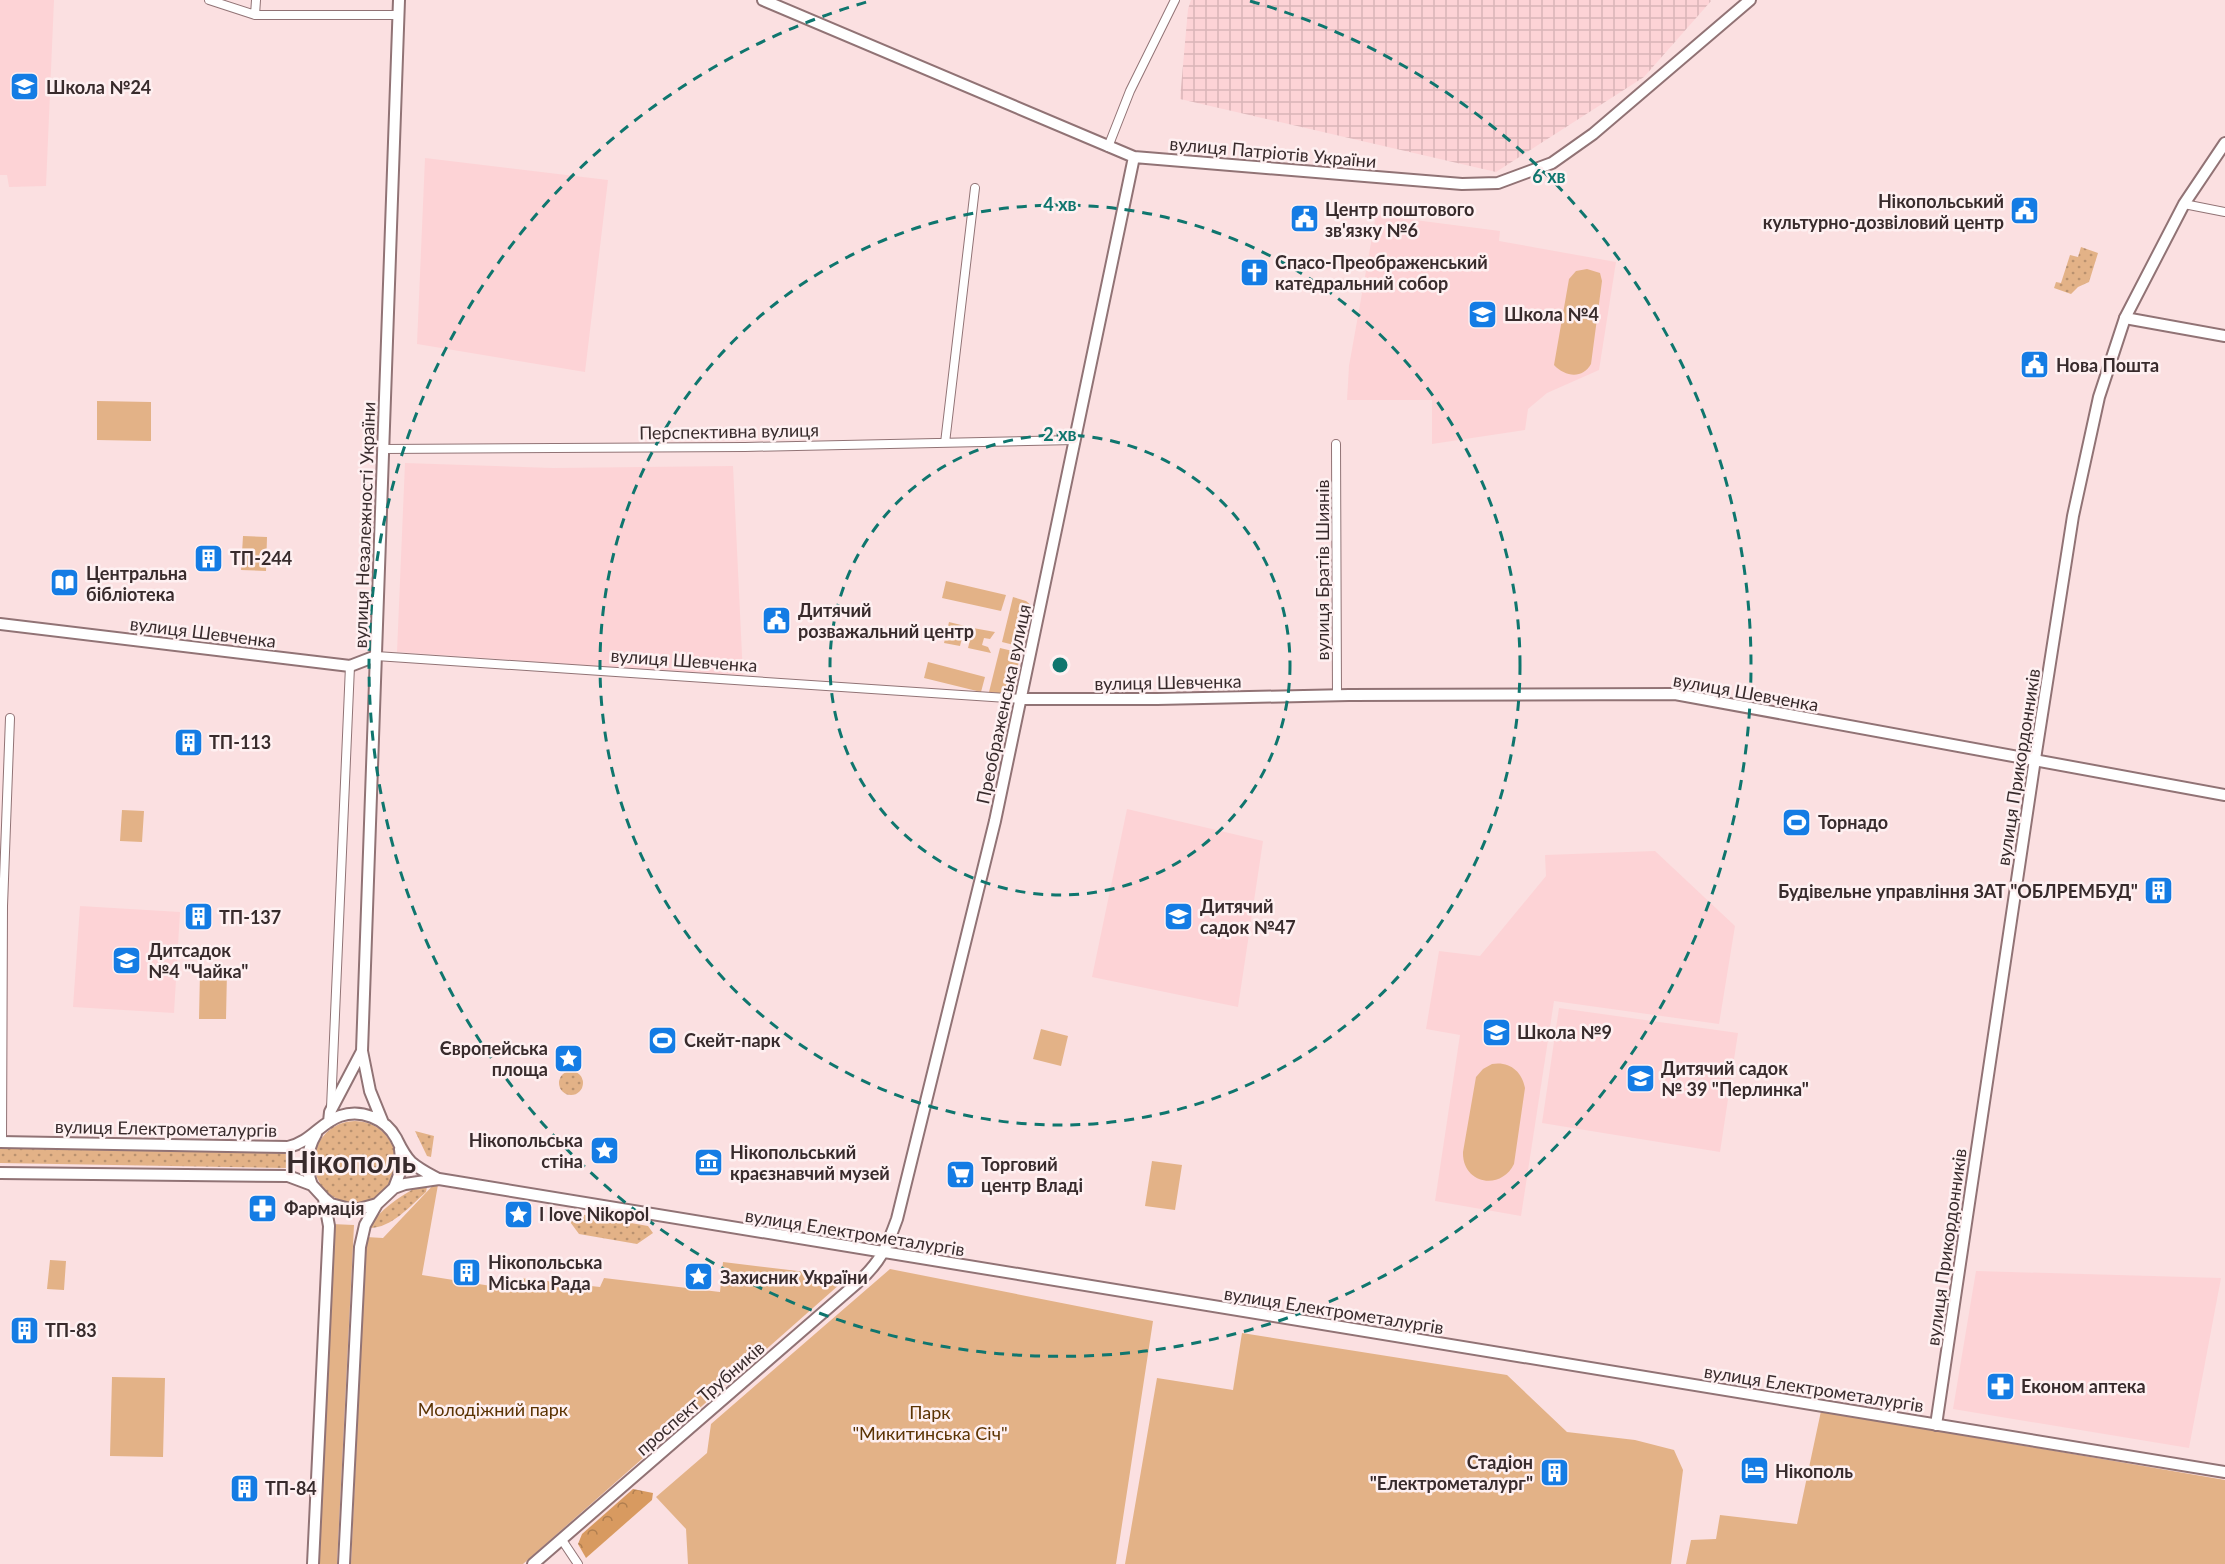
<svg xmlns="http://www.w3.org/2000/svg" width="2225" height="1564" viewBox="0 0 2225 1564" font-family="Lato,sans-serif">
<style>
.built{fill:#fdd3d6}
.industrial{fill:url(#industrial-grid)}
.grass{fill:url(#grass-dots)}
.forest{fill:url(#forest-crowns)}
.park{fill:#e3b287}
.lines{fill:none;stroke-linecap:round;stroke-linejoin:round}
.minor-casing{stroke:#917375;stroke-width:10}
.tertiary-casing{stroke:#917375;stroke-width:14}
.secondary-casing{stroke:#917375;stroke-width:14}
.minor{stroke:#fff;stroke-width:8}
.tertiary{stroke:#fff;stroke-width:10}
.secondary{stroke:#fff;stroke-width:10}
.ring{fill:none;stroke:#0f766e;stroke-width:3;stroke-dasharray:10 8}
.labels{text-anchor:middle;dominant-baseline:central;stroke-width:5;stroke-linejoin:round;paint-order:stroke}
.poi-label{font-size:18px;font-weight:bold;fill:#382b2c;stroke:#fef0f1;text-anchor:start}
.street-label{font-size:18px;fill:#382b2c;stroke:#fef0f1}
.park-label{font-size:18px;fill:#5b3303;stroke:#fef0f1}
.town-label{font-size:30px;font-weight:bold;fill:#382b2c;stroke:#fef0f1}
.centre{fill:#0f766e;stroke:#fef0f1;stroke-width:3}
.ring-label{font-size:18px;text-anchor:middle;font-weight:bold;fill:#0f766e;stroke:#fef0f1;stroke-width:5;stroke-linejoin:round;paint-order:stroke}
</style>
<defs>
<pattern id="industrial-grid" width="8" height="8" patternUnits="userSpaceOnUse" patternTransform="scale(1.5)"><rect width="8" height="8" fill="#fdd3d6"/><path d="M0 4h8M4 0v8" fill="none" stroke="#dab5b8"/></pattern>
<pattern id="grass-dots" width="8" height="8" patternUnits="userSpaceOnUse" patternTransform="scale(1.5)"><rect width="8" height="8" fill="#e3b287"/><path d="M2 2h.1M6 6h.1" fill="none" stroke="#b9916f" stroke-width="1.8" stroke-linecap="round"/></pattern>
<pattern id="forest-crowns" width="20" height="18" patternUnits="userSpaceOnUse" patternTransform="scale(1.5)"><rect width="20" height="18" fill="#d89a60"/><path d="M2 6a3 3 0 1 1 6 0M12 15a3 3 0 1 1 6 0" fill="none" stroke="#b07e4f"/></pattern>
</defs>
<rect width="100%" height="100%" fill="#fbe0e1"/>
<path class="built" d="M 0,0 L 54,0 L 46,186 L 9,187 L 7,175 L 0,175 Z
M 425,158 L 608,180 L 585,372 L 417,344 Z
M 1376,215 L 1500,231 L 1499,241 L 1616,262 L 1599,370 L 1547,393 L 1528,409 L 1525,430 L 1432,444 L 1432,400 L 1347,400 L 1349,366 Z
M 405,463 L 553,468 L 733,466 L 743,676 L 397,652 Z
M 1127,809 L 1263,841 L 1238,1007 L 1092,977 Z
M 1655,851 L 1735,926 L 1719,1024 L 1554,1001 L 1521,1216 L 1435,1201 L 1460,1035 L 1426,1029 L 1439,951 L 1480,956 L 1546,876 L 1545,855 Z
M 80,906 L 180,912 L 174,1013 L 73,1007 Z
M 1559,1008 L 1738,1033 L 1720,1152 L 1542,1123 Z
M 1976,1271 L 2221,1278 L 2189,1448 L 1953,1409 Z"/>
<path class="industrial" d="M 1191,0 L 1710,0 L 1711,1 L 1644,77 L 1496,172 L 1180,99 L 1188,9 Z"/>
<path class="grass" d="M 2081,247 L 2098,253 L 2089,282 L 2078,287 L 2071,294 L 2054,288 L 2056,282 L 2061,283 L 2070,255 L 2078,257 Z
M559 1083a12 12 0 1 1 24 0a12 12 0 1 1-24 0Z
M314 1162a41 41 0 1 1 82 0a41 41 0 1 1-82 0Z
M 415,1131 L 434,1136 L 431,1157 L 427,1156 Z
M 0,1147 L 287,1151 C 296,1155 295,1164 287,1168 L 0,1163 Z
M 418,1187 L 427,1187 L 426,1192 C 410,1206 391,1229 368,1228 C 380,1210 399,1196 418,1187 Z
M 562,1211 L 648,1226 L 653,1233 L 637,1244 L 579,1234 Z"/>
<path class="forest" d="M 633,1489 L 653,1493 L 652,1500 L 586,1558 L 578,1544 L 582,1534 Z"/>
<path class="park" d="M 1587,269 L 1600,273 L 1602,281 L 1591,364 C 1583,379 1565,377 1554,365 L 1569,279 L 1576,271 Z
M 97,401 L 151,402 L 151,441 L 97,440 Z
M 243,536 L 267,537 L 266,571 L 241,570 Z
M 946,581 L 1006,595 L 1001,611 L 942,598 Z
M 1013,597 L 1026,601 L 1032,606 L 1022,647 L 1002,642 Z
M 949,622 L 965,626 L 960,646 L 944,643 Z
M 973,628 L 995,632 L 990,639 L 984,638 L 982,645 L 988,647 L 991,653 L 968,648 Z
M 1000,648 L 1021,653 L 1011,695 L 989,692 Z
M 928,662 L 985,677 L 981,692 L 924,678 Z
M 122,810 L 144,811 L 142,842 L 120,841 Z
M 200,971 L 227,971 L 226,1019 L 199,1019 Z
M 1041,1029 L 1068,1036 L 1061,1066 L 1033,1059 Z
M 1492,1064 C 1509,1061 1522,1071 1525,1088 L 1514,1164 C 1501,1191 1462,1184 1463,1152 L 1476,1077 L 1483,1069 Z
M 1152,1161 L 1182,1165 L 1175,1210 L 1145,1206 Z
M 439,1179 L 422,1275 L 516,1290 L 520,1278 L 600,1287 L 604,1278 L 720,1292 L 723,1262 L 848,1277 L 523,1564 L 351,1564 L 366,1237 L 383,1238 Z
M 332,1224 L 354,1225 L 337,1564 L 318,1564 Z
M 50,1260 L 66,1261 L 64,1290 L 47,1289 Z
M 890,1269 L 1153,1321 L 1116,1564 L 688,1564 L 686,1529 L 656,1497 L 707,1453 L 711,1424 Z
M 1242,1333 L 1507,1375 L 1567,1432 L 1635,1440 L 1674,1450 L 1683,1470 L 1671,1564 L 1125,1564 L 1157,1378 L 1233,1390 Z
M 112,1377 L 165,1378 L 163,1457 L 110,1456 Z
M 1821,1411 L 2225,1480 L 2225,1564 L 1686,1564 L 1691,1540 L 1716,1539 L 1720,1515 L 1797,1524 Z"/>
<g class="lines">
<defs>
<path id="minor" d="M 209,0 L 255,15 L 399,15
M 255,15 L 256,0
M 1108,147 L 1130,91 L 1175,0
M 2184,204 L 2225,212
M 945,443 L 975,188
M 1336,444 L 1337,695
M 383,449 L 745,447 L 1075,440
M 376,656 L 1021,699
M 331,1108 L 350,666
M 2,1142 L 3,906 L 10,718
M 562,1540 L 578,1564"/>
<path id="tertiary" d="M 2125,318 L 2225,336
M 0,624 L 350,666 L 376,656
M 1021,699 L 1157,699 L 1349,695 L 1675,694 L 2225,795"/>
<path id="secondary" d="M 763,0 L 1134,157 L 1462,184 L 1498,183 L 1552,163 L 1593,134 L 1750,0
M 329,1122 L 330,1112 L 362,1051
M 383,1123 L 370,1091 L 362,1051 L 399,0
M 0,1142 L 288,1147 C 311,1142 320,1123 340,1116 C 361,1109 385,1118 396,1138 C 400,1146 404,1155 411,1162 C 419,1169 429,1174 438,1179
M 0,1173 L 288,1176 L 312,1185 L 324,1198 L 331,1204 L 350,1209 L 359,1209 L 377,1204 L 394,1188 L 405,1184 L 439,1179 L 2225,1472
M 312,1185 C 305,1167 306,1151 316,1134
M 394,1188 L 402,1167 L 400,1149
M 1936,1425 L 2035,759 L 2073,516 L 2099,397 L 2125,318 L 2184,204 L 2225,143
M 313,1564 L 329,1226 L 324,1199
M 344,1564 L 360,1247 L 365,1225 L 377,1204
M 533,1564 L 857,1283 C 880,1263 887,1247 897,1219 L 995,821 L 1134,157"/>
</defs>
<use href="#minor" class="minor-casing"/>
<use href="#tertiary" class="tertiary-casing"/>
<use href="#secondary" class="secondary-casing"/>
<use href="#minor" class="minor"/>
<use href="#tertiary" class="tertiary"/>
<use href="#secondary" class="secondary"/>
</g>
<g class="ring">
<circle cx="1060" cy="665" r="230"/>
<circle cx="1060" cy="665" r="460"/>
<path d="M1250 1A691 691 0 1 1 870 1"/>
</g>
<defs>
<symbol id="school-square" viewBox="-11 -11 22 22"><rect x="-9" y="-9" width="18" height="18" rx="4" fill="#147ce4" stroke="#fef0f1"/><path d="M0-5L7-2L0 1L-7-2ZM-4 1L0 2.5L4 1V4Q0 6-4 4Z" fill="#fff"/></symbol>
<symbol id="civic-square" viewBox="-11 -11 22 22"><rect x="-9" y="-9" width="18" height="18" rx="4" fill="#147ce4" stroke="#fef0f1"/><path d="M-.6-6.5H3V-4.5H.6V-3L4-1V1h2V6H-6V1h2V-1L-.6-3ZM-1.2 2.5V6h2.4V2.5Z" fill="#fff"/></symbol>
<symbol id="church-square" viewBox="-11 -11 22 22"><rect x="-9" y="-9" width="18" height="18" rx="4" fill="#147ce4" stroke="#fef0f1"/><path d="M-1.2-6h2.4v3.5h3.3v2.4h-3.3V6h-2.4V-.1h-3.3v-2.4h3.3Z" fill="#fff"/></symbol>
<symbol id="building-square" viewBox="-11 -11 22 22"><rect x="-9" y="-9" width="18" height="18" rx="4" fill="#147ce4" stroke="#fef0f1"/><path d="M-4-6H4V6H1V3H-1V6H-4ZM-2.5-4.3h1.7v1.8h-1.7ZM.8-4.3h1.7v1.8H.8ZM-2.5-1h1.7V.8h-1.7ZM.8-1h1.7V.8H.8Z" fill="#fff"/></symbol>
<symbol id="library-square" viewBox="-11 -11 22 22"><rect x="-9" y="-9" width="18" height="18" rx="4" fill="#147ce4" stroke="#fef0f1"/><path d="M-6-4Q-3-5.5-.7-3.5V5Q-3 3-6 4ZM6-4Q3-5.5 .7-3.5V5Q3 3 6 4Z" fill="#fff"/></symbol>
<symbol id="stadium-square" viewBox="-11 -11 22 22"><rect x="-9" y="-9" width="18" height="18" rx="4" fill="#147ce4" stroke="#fef0f1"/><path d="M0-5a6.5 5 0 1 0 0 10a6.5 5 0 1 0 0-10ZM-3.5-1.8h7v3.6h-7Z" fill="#fff"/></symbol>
<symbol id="sight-square" viewBox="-11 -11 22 22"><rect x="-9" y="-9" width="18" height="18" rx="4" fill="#147ce4" stroke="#fef0f1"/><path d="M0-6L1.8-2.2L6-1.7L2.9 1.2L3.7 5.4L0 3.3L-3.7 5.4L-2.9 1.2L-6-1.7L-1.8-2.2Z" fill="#fff"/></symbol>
<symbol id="museum-square" viewBox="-11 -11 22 22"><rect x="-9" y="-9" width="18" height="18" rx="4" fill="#147ce4" stroke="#fef0f1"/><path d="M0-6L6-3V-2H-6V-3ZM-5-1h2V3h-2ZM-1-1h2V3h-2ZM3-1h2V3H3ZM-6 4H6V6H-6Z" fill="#fff"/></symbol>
<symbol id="supermarket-square" viewBox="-11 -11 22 22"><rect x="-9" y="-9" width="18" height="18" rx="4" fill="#147ce4" stroke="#fef0f1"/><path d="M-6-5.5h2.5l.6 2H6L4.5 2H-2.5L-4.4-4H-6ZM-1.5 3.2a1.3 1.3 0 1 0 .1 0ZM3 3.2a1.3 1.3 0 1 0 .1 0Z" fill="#fff"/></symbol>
<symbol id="pharmacy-square" viewBox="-11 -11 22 22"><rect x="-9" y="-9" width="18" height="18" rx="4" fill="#147ce4" stroke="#fef0f1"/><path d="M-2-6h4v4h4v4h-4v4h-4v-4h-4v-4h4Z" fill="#fff"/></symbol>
<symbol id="hotel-square" viewBox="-11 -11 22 22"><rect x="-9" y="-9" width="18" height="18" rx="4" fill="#147ce4" stroke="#fef0f1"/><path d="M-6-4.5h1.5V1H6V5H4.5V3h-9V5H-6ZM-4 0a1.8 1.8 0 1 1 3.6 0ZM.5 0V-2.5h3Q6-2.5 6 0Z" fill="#fff"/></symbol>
</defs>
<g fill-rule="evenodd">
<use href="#school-square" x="8" y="70" width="33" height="33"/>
<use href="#civic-square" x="2008" y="194" width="33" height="33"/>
<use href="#civic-square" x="1288" y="202" width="33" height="33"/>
<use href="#church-square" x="1238" y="256" width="33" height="33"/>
<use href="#school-square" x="1466" y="298" width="33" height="33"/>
<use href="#civic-square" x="2018" y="348" width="33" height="33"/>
<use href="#building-square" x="192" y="542" width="33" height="33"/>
<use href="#library-square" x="48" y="566" width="33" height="33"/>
<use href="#civic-square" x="760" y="604" width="33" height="33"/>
<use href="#building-square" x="172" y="726" width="33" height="33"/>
<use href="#stadium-square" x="1780" y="806" width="33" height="33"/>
<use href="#building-square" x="2142" y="874" width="33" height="33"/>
<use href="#school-square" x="1162" y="900" width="33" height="33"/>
<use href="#building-square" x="182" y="900" width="33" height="33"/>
<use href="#school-square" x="110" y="944" width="33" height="33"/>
<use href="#school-square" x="1480" y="1016" width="33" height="33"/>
<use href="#stadium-square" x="646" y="1024" width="33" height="33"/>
<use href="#sight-square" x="552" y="1042" width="33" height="33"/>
<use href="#school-square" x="1624" y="1062" width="33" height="33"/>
<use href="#sight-square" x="588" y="1134" width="33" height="33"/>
<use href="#museum-square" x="692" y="1146" width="33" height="33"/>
<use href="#supermarket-square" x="944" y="1158" width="33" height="33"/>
<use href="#pharmacy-square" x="246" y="1192" width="33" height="33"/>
<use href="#sight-square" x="502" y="1198" width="33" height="33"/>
<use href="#building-square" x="450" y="1256" width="33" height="33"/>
<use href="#sight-square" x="682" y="1260" width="33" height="33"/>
<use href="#building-square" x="8" y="1314" width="33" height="33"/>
<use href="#pharmacy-square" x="1984" y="1370" width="33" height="33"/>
<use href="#hotel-square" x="1738" y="1454" width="33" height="33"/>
<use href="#building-square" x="1538" y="1456" width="33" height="33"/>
<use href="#building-square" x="228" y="1472" width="33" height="33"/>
</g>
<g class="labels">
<g class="poi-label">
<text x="46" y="87">Школа №24</text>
<text x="2004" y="201" text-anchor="end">Нікопольський<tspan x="2004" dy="21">культурно-дозвіловий центр</tspan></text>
<text x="1325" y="209">Центр поштового<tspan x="1325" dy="21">зв'язку №6</tspan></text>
<text x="1275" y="262">Спасо-Преображенський<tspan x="1275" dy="21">катедральний собор</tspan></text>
<text x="1504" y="314">Школа №4</text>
<text x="2056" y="365">Нова Пошта</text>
<text x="230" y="558">ТП-244</text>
<text x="86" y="573">Центральна<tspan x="86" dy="21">бібліотека</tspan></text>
<text x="798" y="610">Дитячий<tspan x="798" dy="21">розважальний центр</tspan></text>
<text x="209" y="742">ТП-113</text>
<text x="1818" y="822">Торнадо</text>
<text x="2138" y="891" text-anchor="end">Будівельне управління ЗАТ "ОБЛРЕМБУД"</text>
<text x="1200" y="906">Дитячий<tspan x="1200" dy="21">садок №47</tspan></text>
<text x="219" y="917">ТП-137</text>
<text x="148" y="950">Дитсадок<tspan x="148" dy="21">№4 "Чайка"</tspan></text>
<text x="1517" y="1032">Школа №9</text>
<text x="684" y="1040">Скейт-парк</text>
<text x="548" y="1048" text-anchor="end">Європейська<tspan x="548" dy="21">площа</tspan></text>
<text x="1661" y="1068">Дитячий садок<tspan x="1661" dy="21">№ 39 "Перлинка"</tspan></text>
<text x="583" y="1140" text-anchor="end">Нікопольська<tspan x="583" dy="21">стіна</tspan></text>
<text x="730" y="1152">Нiкопольський<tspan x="730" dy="21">краєзнавчий музей</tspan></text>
<text x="981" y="1164">Торговий<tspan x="981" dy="21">центр Владі</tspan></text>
<text x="284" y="1208">Фармація</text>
<text x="539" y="1214">I love Nikopol</text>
<text x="488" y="1262">Нiкопольська<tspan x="488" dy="21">Міська Рада</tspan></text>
<text x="720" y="1277">Захисник України</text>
<text x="45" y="1330">ТП-83</text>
<text x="2021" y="1386">Економ аптека</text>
<text x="1533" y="1462" text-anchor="end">Стадіон<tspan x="1533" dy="21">"Електрометалург"</tspan></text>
<text x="1775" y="1471">Нікополь</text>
<text x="265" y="1488">ТП-84</text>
</g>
<g class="street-label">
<text transform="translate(1273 152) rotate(5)">вулиця Патріотів України</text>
<text transform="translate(729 431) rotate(-1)">Перспективна вулиця</text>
<text transform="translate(364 525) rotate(-88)">вулиця Незалежності України</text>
<text transform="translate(1322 570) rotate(-90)">вулиця Братів Шиянів</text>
<text transform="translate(203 632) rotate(7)">вулиця Шевченка</text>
<text transform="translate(684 660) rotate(4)">вулиця Шевченка</text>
<text transform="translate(1168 682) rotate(-1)">вулиця Шевченка</text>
<text transform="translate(1746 692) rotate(10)">вулиця Шевченка</text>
<text transform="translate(1003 704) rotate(-78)">Преображенська вулиця</text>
<text transform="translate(2018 767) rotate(-81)">вулиця Прикордонників</text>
<text transform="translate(166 1128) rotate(1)">вулиця Електрометалургів</text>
<text transform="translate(855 1232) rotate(9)">вулиця Електрометалургів</text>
<text transform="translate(1946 1247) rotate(-82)">вулиця Прикордонників</text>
<text transform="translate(1334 1310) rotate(9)">вулиця Електрометалургів</text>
<text transform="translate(1814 1388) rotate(9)">вулиця Електрометалургів</text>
<text transform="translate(700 1398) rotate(-41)">проспект Трубників</text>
</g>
<g class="park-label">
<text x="493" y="1409">Молодіжний парк</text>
<text x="930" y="1412">Парк<tspan x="930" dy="21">"Микитинська Січ"</tspan></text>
</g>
<g class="town-label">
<text x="351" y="1161">Нікополь</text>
</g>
</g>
<circle cx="1060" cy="665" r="9" class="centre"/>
<g class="ring-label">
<text x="1549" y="183">6 хв</text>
<text x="1060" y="211">4 хв</text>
<text x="1060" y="441">2 хв</text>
</g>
</svg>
